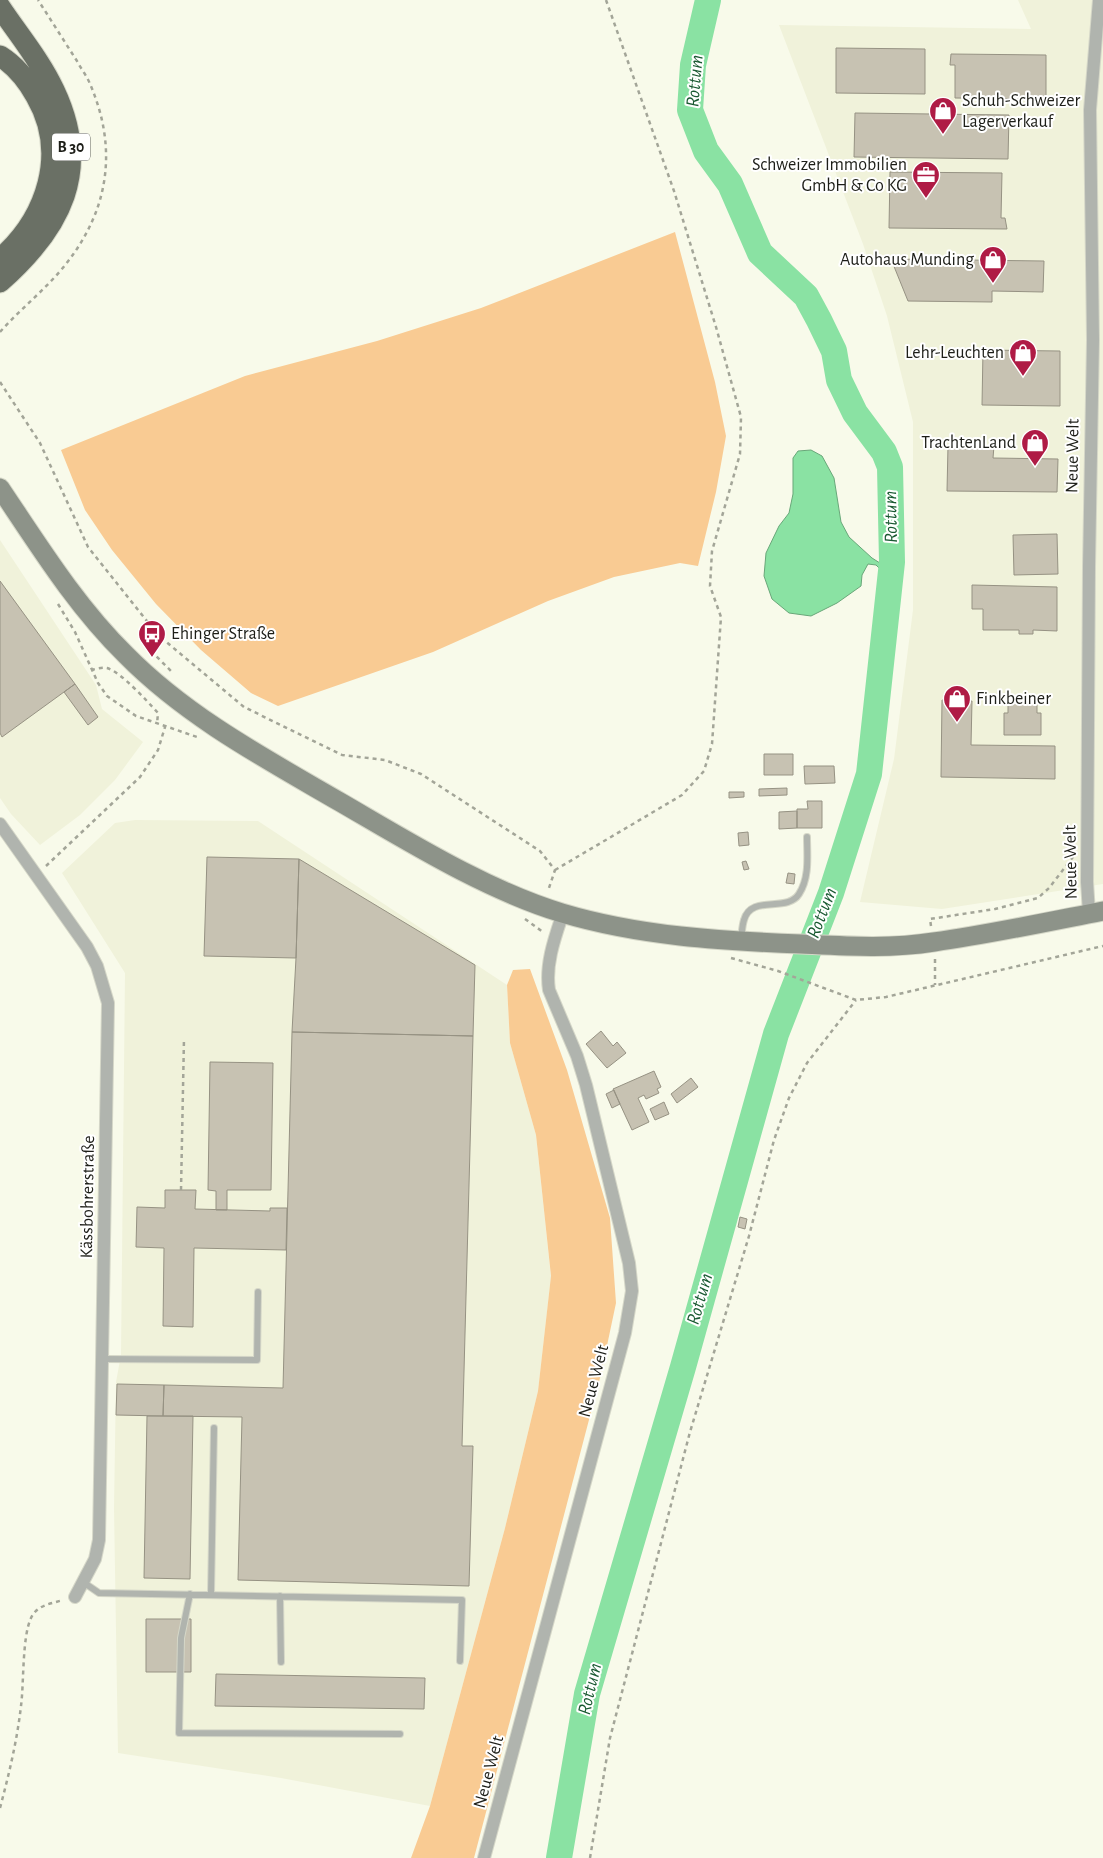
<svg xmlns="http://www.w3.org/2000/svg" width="1103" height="1858" viewBox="0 0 1103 1858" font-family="'Alegreya Sans',sans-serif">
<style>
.built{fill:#f0f2da}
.green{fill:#f9cb93}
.water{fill:#8ae2a3;stroke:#69a779}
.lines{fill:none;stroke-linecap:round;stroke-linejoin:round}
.river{stroke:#8ae2a3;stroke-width:26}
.building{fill:#c7c2b2;stroke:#969283}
.service-casing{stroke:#d5d7c8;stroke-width:8}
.minor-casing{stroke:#d5d7c8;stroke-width:14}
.secondary-casing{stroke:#d5d7c8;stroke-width:21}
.trunk-casing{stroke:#d5d7c8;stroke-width:23}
.path{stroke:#a3a598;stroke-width:2.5;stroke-dasharray:4 4;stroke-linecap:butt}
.service{stroke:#b0b4ae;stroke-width:6}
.minor{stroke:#b0b4ae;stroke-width:12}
.secondary{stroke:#8d9389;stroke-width:19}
.trunk{stroke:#6a7065;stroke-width:21}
.labels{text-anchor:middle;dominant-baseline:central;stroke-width:4;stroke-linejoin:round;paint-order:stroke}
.shield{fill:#fff;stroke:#61625d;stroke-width:1}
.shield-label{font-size:16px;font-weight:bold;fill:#1d1e18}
.poi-label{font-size:18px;fill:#1d1e18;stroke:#fff;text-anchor:end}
.street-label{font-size:18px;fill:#1d1e18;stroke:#fff}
.water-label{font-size:19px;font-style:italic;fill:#195931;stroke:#fff}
</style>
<rect width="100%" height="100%" fill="#f8faea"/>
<path class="built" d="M 1018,0 L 1103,0 L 1103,884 L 942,909 L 860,902 L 894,759 L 913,610 L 913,422 L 887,316 L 863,244 L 779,25 L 1031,29 Z
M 0,540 L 96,685 L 102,709 L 143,742 L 115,780 L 80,815 L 40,845 L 11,814 L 0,798 Z
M 135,820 L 258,821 L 507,985 L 510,1043 L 536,1135 L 551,1277 L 538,1391 L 505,1528 L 430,1806 L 281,1778 L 118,1753 L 114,1508 L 116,1382 L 121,1355 L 125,973 L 62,873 L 115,823 Z"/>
<path class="green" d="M 675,232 L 715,382 L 726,436 L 716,492 L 698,566 L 680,563 L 614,577 L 548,601 L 433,652 L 278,706 L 251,693 L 201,650 L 156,604 L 112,550 L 85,510 L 61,450 L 245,376 L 377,341 L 481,308 Z
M 530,969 L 567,1070 L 610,1218 L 616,1303 L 601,1374 L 474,1858 L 411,1858 L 430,1806 L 505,1528 L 538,1391 L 551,1276 L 536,1135 L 510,1043 L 507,985 L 513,970 Z"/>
<path class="water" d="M 811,450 L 822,456 L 834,478 L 841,522 L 849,537 L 872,558 L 891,570 L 890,579 L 876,565 L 868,564 L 862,575 L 861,586 L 837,603 L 811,616 L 789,613 L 772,599 L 764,576 L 766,553 L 779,526 L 789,513 L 793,494 L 793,458 L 798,451 Z"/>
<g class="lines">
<path class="river" d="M 559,1858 L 587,1694 L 683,1367 L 776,1034 L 831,893 L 869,774 L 892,562 L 890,467 L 884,452 L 855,413 L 839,380 L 834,351 L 819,320 L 806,296 L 760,253 L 730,184 L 706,151 L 690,110 L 693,65 L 708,0"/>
</g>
<path class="building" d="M 836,48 L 925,49 L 925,94 L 836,93 Z
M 951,54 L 1046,55 L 1046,99 L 955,98 L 955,65 L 950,65 Z
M 855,113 L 1009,115 L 1008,159 L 854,157 Z
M 890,172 L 1002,173 L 1001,218 L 1005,218 L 1007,229 L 889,228 Z
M 891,259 L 1044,261 L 1043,292 L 992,291 L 992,302 L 908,301 Z
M 983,350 L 1060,351 L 1060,406 L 982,405 Z
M 948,446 L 994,446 L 993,458 L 1058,459 L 1057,492 L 947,491 Z
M 1057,534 L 1058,574 L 1014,575 L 1013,535 Z
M 0,581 L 75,684 L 2,737 L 0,733 Z
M 972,585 L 1057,587 L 1057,631 L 1033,630 L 1033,634 L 1019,634 L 1019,630 L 983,630 L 983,609 L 972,609 Z
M 75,684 L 98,717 L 88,725 L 64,692 Z
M 942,700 L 972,701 L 971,745 L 1055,746 L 1055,779 L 941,777 Z
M 1008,702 L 1037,702 L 1037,713 L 1041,713 L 1041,735 L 1004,735 L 1004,713 L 1008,713 Z
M 764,754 L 793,754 L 793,775 L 764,775 Z
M 804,766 L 834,766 L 835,783 L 805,784 Z
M 787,788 L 787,795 L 759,796 L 759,789 Z
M 729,792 L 744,792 L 744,797 L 729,798 Z
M 807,801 L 822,801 L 822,828 L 797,828 L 797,809 L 808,809 Z
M 797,811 L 797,828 L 779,829 L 779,812 Z
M 748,832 L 749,845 L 739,846 L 738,833 Z
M 207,857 L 299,859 L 296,958 L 204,956 Z
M 299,859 L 475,965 L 473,1036 L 292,1032 L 296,958 Z
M 746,861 L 749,869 L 744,870 L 742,862 Z
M 788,873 L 795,874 L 794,884 L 786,883 Z
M 601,1031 L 613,1046 L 617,1042 L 626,1053 L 607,1068 L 586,1044 Z
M 292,1032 L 473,1036 L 462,1446 L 473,1446 L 469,1586 L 238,1580 L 242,1417 L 163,1416 L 164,1385 L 283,1388 Z
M 210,1062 L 273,1063 L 271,1190 L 227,1190 L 227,1210 L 216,1210 L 216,1191 L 208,1190 Z
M 654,1071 L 661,1087 L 657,1089 L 659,1093 L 646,1099 L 644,1095 L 638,1098 L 649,1122 L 632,1130 L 613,1089 Z
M 691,1078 L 698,1087 L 677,1103 L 671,1094 Z
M 614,1090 L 620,1104 L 612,1108 L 606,1094 Z
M 664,1102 L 669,1114 L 655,1120 L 650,1109 Z
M 165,1190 L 196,1190 L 195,1209 L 270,1211 L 270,1208 L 287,1208 L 286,1250 L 194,1248 L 193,1327 L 163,1326 L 164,1248 L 136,1247 L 137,1207 L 165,1208 Z
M 740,1217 L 747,1219 L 745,1229 L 738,1227 Z
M 117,1384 L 164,1385 L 163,1416 L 116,1415 Z
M 147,1416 L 193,1416 L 190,1579 L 144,1578 Z
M 146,1619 L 191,1619 L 191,1672 L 146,1672 Z
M 216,1674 L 425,1678 L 424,1709 L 215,1706 Z"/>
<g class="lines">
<defs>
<path id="service" d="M 741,939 C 742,933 742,926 744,920 C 751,894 787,913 799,894 C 810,877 807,855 807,837
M 102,1359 L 257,1360 L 258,1292
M 83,1582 L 99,1593 L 462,1600 L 460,1661
M 190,1594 L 181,1638 L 179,1733 L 400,1734
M 211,1594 L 214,1428
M 280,1596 L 281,1662"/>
<path id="minor" d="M 0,824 L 87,947 L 97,966 L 108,1003 L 99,1540 L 95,1559 L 75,1597
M 1089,913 L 1087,882 L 1089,567 L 1093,340 L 1090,110 L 1099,0
M 484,1858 L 625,1333 L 632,1291 L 629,1263 L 586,1085 L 577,1056 L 549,990 C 545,964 555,937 563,913"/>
<path id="secondary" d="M 0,488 C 39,546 76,606 126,655 C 187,717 266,759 340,802 C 409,842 486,890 562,913 C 639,936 721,941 801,944 C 845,946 890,949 934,942 C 991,934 1047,922 1103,911"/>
<path id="trunk" d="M 0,7 C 18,34 40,60 54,90 C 92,170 61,228 0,282
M 0,56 C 16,66 27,80 36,96 C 69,153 47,218 0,259"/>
</defs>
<use href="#service" class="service-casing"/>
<use href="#minor" class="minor-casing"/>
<use href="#secondary" class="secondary-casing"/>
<use href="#trunk" class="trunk-casing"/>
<path class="path" d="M 0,332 C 22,307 49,287 69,260 C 110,206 117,146 90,84 C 87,76 81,69 77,61 C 64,41 51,20 38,0
M 0,382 L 40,443 L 88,547 L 158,635 L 244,707 L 342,755 L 385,760 L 421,774 L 540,851 L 555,870 L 548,891
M 58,604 L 75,632 L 98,683 L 107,696 L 136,716 L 197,737
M 151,651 L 172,672
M 91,670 C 96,669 102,667 107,668 C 121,672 147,701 158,713 L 157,724
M 46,866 L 140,777 L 158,750 L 165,727
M 555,870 L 682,795 L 704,771 L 712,744 L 721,617 L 710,586 L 712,551 L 740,454 L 741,417 L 716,327 L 674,191 L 606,0
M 525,919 L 543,932
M 931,926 L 930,919 L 995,909 L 1038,898 L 1049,888 L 1073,857
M 731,958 L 778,971 L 856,1000 L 886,997 L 1103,946
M 935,959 L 935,985
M 181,1190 L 184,1038
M 0,1808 C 9,1774 17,1741 21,1706 C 24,1684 22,1637 31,1618 C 37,1605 50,1604 63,1600
M 590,1858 L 610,1738 L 690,1432 L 749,1236 L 774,1140 L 789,1098 L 807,1063 L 856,1000"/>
<use href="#service" class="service"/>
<use href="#minor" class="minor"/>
<use href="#secondary" class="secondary"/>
<use href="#trunk" class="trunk"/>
</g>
<defs>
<symbol id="shop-pin" viewBox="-11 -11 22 30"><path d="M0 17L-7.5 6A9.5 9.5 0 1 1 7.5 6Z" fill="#af1b45" stroke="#fff"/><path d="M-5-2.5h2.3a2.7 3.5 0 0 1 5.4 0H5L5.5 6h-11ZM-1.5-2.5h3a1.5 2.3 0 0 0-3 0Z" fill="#fff"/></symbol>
<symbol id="office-pin" viewBox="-11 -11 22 30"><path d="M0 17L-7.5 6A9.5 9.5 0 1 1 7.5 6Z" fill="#af1b45" stroke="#fff"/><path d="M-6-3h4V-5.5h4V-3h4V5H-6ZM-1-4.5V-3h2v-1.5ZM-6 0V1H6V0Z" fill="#fff"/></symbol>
<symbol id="bus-pin" viewBox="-11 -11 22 30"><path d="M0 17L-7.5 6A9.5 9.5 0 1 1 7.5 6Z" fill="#af1b45" stroke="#fff"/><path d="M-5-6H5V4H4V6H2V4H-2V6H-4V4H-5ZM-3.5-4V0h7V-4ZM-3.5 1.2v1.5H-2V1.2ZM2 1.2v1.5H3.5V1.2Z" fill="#fff"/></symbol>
</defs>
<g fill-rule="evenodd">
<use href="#shop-pin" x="927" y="95" width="32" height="43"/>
<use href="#office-pin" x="910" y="159" width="32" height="43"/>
<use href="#shop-pin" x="977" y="244" width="32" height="43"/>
<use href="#shop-pin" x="1007" y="337" width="32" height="43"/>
<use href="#shop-pin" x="1019" y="427" width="32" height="43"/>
<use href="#bus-pin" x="136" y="618" width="32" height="43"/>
<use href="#shop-pin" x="941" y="683" width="32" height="43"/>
</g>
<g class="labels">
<rect class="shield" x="52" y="133.5" width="38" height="27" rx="4"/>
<g class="shield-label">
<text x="71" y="147">B 30</text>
</g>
<g class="poi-label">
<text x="962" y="101" text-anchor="start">Schuh-Schweizer<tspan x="962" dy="21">Lagerverkauf</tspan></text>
<text x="907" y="165">Schweizer Immobilien<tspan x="907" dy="21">GmbH &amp; Co KG</tspan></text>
<text x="974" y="260">Autohaus Munding</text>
<text x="1004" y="353">Lehr-Leuchten</text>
<text x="1016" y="443">TrachtenLand</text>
<text x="171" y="634" text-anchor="start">Ehinger Straße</text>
<text x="976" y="699" text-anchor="start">Finkbeiner</text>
</g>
<g class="street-label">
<text transform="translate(1073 456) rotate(-89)">Neue Welt</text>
<text transform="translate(1071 862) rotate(-91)">Neue Welt</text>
<text transform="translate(88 1197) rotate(-89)">Kässbohrerstraße</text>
<text transform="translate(594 1381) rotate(-75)">Neue Welt</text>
<text transform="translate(489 1772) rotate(-75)">Neue Welt</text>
</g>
<g class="water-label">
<text transform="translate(695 81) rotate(-85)">Rottum</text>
<text transform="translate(891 517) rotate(-91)">Rottum</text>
<text transform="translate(822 913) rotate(-69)">Rottum</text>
<text transform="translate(700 1299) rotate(-74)">Rottum</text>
<text transform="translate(590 1689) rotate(-77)">Rottum</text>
</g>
</g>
</svg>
